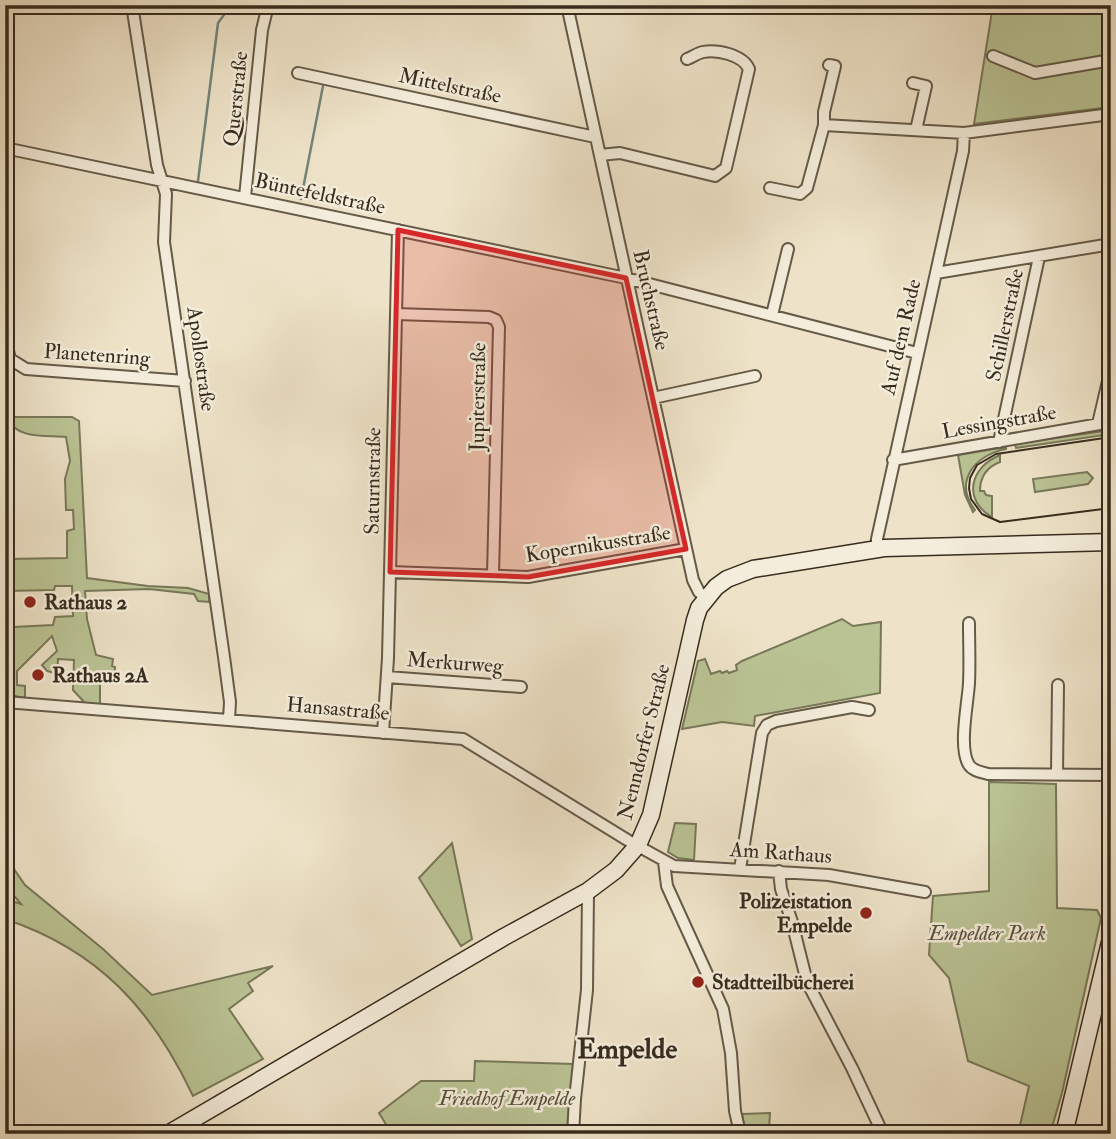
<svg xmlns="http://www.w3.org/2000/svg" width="1116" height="1139" viewBox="0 0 1116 1139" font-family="'IM FELL Double Pica',serif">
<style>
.green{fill:#bac394;stroke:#787859;stroke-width:2}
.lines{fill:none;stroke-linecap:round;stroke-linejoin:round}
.stream{stroke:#72847a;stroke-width:2.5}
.street-casing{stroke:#655a48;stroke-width:14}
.secondary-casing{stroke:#372c1e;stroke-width:19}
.street{stroke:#f4eddb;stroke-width:10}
.secondary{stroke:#f4eddb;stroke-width:16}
.tram{stroke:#372c1e;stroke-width:2}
.marked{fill:#d62828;fill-opacity:0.2;stroke:#d62828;stroke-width:5;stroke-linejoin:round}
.poi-dot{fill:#8f2418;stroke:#f4eddb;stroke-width:2.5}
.labels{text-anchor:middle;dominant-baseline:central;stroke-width:5;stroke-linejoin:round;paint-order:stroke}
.street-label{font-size:21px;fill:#372c1e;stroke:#f4eddb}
.poi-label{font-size:21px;font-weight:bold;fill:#372c1e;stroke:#f4eddb;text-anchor:start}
.park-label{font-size:21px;font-style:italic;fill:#58523c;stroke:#f4eddb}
.district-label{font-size:28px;font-weight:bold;fill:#372c1e;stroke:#f4eddb}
</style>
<rect width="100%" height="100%" fill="#eee3c8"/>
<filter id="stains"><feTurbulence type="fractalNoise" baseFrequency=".00286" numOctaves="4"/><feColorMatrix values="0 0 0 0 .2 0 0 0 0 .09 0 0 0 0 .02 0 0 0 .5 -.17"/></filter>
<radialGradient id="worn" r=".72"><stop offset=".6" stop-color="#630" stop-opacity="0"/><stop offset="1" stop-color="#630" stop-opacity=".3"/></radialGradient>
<path class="green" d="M 993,5 L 1111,5 L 1111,107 L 974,124 Z
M 6,417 L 72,417 L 79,421 L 87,578 L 148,586 L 188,588 L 209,594 L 209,602 L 198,601 L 194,594 L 149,589 L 85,591 L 87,619 L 96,655 L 113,659 L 112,666 L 115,667 L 115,674 L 100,681 L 100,707 L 86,704 L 73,690 L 74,660 L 58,659 L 57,674 L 47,671 L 42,665 L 57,651 L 52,636 L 17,671 L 17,685 L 25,686 L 25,698 L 5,694 L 5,631 L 13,627 L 53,625 L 55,617 L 73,616 L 72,586 L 55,586 L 54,590 L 5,591 L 5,559 L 67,558 L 67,531 L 74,529 L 73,510 L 66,510 L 65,479 L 70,461 L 66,437 C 45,435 17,440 6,417 Z
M 1111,430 L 1111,434 L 1016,448 L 1015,444 Z
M 1006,447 L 1006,449 C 975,455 953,481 975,510 L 973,512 L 965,495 L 958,455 Z
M 1000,455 L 1000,462 C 987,467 980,477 980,491 L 984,491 L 986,495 L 992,496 L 992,517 C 962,500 970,467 1000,455 Z
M 1087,472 L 1093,478 L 1088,484 L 1035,492 L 1033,479 Z
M 842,619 L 853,626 L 881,622 L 880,693 L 755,716 L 754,726 L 722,722 L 682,729 L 698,661 L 705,659 L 711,674 L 720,671 L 722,673 L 727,671 L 729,673 L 737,670 L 736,665 L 742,661 Z
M 989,782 L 1056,784 L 1057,908 L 1097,910 L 1101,918 L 1062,1093 L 1050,1134 L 1018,1134 L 1029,1086 L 968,1061 L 949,978 L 929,955 L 933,896 L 989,891 Z
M 675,823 L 696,824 L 694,860 L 678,858 L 668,852 Z
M 452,843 L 472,939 L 461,946 L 419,878 Z
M 5,856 L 25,885 L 103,949 L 152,995 L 273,966 L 248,983 L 253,991 L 229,1009 L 263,1059 L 193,1096 C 152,1009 98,950 5,919 L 5,899 L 21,904 L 5,885 Z
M 475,1061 L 573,1064 L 568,1134 L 255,1134 L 361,1131 L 387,1126 L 379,1113 L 421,1081 L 474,1081 Z
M 770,1113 L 769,1130 L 753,1133 L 745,1129 L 742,1114 Z"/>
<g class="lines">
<path class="stream" d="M 198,181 L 218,23 L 226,12 L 227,5
M 301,199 L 323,86"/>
<defs>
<path id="street" d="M 132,5 L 157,165 L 166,194 L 164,242 L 224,657 L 230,702 L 229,719
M 567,5 L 693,580 L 699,592 L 706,598
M 993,56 L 1035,73 L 1111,60
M 298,73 L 595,137
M 913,83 L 926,86 L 916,130
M 824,125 L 824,112 L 835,66 L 829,65
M 5,148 L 626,278 L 917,353
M 7,148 L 6,343 L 10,359 L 26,369 L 185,381
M 600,155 L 620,153 L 715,176 L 726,168 L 749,69 C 743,55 717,49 703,52 C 698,53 692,57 687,59
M 770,188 L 800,194 L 807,188 L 824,125 L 964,133 L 1111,114
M 245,197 L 262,30 L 268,5
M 936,273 L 1111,244
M 396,314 L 489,317 L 496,320 L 499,327 L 493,575
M 772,315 L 788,249
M 653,398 L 755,376
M 1098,424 L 1111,368
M 999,442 L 1039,257
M 893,460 L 1111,422
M 877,549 L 877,539 L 963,151 L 964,133
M 390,572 L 528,577 L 686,549
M 969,623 C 969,643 970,663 969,683 C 968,703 958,748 969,765 C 973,771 981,772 988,774 L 1111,775
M 387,677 L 521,687
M 5,702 L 463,739 L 629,841 L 674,866 L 829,875 L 925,892
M 383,733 L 388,658 L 398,230
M 1057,774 L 1058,685
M 664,862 L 667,886 L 723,1009 L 731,1053 L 735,1111 L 740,1133 L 743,1134
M 740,869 L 762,733 L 767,725 L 776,721 L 852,707 L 869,710
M 779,871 L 781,889 L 792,922 L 807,982 L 852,1068 L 883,1134
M 573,1134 L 575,1099 L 587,990 L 588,891"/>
<path id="secondary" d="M 168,1134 L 504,937 L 588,891 L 616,870 L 638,845 L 651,815 L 695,620 L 699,608 L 716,587 L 727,579 L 753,569 L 884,548 L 1111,542
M 1064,1134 L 1111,938"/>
</defs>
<use href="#street" class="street-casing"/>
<use href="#secondary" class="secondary-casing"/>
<use href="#street" class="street"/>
<use href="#secondary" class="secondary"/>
<path class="tram" d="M 1111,437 L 996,454 L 977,465 L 970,478 L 969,488 L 971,499 L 982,514 L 1000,522 L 1111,508"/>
</g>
<path class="marked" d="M 398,230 L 626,278 L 686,549 L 528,577 L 390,572 Z"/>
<g class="poi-dot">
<circle cx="30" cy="602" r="7"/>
<circle cx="38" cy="675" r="7"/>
<circle cx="866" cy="913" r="7"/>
<circle cx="698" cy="982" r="7"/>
</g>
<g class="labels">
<g class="street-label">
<text transform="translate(450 86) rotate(12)">Mittelstraße</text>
<text transform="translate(236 99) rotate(-84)">Querstraße</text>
<text transform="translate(320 194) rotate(12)">Büntefeldstraße</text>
<text transform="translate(651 300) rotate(77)">Bruchstraße</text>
<text transform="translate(1005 325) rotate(-78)">Schillerstraße</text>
<text transform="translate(901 337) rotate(-77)">Auf dem Rade</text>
<text transform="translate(97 355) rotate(4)">Planetenring</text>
<text transform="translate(201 359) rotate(82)">Apollostraße</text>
<text transform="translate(478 397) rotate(-89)">Jupiterstraße</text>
<text transform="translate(999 422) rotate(-10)">Lessingstraße</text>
<text transform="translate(373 481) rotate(-89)">Saturnstraße</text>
<text transform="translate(598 544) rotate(-9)">Kopernikusstraße</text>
<text transform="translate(455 663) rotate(4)">Merkurweg</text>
<text transform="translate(338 709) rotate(5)">Hansastraße</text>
<text transform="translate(644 742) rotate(-76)">Nenndorfer Straße</text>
<text transform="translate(781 853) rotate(4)">Am Rathaus</text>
</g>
<g class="poi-label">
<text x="44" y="602">Rathaus 2</text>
<text x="52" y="675">Rathaus 2A</text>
<text x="852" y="901" text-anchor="end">Polizeistation<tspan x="852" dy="24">Empelde</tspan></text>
<text x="712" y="982">Stadtteilbücherei</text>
</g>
<g class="park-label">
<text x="987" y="933">Empelder Park</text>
<text x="507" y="1098">Friedhof Empelde</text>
</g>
<g class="district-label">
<text x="627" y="1049">Empelde</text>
</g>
</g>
<rect width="1116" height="1139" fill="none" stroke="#eee3c8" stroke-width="28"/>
<rect x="7" y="7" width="1102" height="1125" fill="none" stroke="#372c1e" stroke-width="3.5"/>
<rect x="14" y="14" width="1088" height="1111" fill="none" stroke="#372c1e" stroke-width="2"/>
<rect width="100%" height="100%" filter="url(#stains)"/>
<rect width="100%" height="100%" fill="url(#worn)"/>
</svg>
